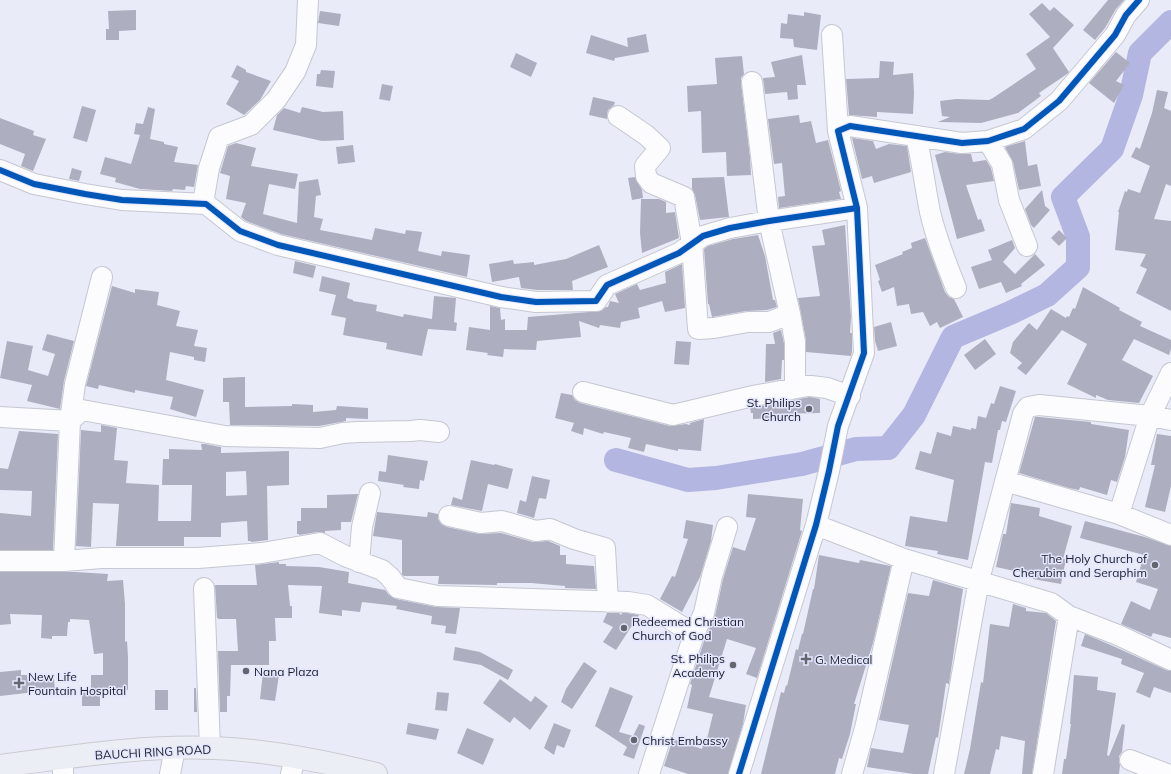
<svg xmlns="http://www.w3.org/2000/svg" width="1171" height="774" viewBox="0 0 1171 774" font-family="Mulish,sans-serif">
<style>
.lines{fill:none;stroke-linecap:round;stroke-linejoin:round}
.river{stroke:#b2b6e0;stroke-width:24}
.building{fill:#adaebf;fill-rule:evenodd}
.minor-casing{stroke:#c5c7d1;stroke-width:22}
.major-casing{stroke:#cacbd1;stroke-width:24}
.minor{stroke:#fcfcfe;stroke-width:20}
.major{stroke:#eceef5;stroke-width:22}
.cycleway-casing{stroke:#e3e6ff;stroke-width:8}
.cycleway{stroke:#0057b8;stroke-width:6}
.poi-dot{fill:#64656f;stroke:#e3e6ff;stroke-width:1.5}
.labels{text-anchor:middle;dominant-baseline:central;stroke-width:3;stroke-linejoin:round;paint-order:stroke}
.poi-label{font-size:12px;fill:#1c1d25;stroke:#e3e6ff;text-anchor:start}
.street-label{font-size:12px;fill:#1c1d25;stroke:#e3e6ff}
</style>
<rect width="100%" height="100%" fill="#e9ebf9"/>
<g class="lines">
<path class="river" d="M 616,460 L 688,480 L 716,478 L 802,464 L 856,449 L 888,448 L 914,415 L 953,337 L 1010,313 L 1047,295 L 1078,267 L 1078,237 L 1063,197 L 1112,149 L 1131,95 L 1140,53 L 1171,22"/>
</g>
<path class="building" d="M 1108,0 L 1124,0 L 1116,9 L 1105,28 L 1095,40 L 1083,30 Z
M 1042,3 L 1050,11 L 1054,7 L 1074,25 L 1053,48 L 1069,72 L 1067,74 L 1039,93 L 1041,96 L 1018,113 L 981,123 L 938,122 L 950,117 L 942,116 L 940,101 L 956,99 L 989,100 L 993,98 L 1036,69 L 1026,54 L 1050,37 L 1029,14 Z
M 136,10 L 136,30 L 119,31 L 119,40 L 106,40 L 106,29 L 109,29 L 108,11 Z
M 320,11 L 341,14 L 339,26 L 318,23 Z
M 804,12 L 821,15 L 817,50 L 794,47 L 793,39 L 780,38 L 781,23 L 787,24 L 788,14 L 804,16 Z
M 646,34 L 649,52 L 615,58 L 614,61 L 586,53 L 591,35 L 628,47 L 627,38 Z
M 1116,52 L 1130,63 L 1116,81 L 1124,85 L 1114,103 L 1089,83 Z
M 516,53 L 537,63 L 531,77 L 510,67 Z
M 802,55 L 806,85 L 797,85 L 798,99 L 788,100 L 787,92 L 765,94 L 763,78 L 775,77 L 771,62 Z
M 742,56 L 744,74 L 741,78 L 741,83 L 750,157 L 751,175 L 727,176 L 726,152 L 702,153 L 701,111 L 688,112 L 687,86 L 717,84 L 715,58 Z
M 880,61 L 894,62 L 893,75 L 913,73 L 914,93 L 913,114 L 877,112 L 877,117 L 849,115 L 846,79 L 879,78 Z
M 237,65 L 246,70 L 246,72 L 271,81 L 260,100 L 244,115 L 226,104 L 239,81 L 231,77 Z
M 321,70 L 335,71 L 333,88 L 316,86 L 317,74 L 320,74 Z
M 382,84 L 393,86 L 390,101 L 379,99 Z
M 1157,90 L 1168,92 L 1164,108 L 1171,111 L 1171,186 L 1166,184 L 1154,219 L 1171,221 L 1171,311 L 1136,293 L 1147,269 L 1140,266 L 1146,254 L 1115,250 L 1119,212 L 1118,212 L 1125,191 L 1127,192 L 1128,189 L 1140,193 L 1150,166 L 1131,157 L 1136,147 L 1140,149 L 1152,113 Z
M 593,97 L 615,102 L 614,105 L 608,110 L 607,115 L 607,119 L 589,115 Z
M 82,106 L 96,110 L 87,142 L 73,138 Z
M 148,107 L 155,109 L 150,139 L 164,142 L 164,144 L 178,147 L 174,162 L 198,165 L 194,187 L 186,186 L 185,190 L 173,189 L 172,191 L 140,189 L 115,182 L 116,178 L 100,174 L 105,157 L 131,164 L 140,135 L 134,134 L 136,123 L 143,124 Z
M 302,107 L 323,112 L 343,111 L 344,140 L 322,141 L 273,130 L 277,115 L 284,108 L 300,113 Z
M 799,115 L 800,123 L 811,121 L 816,143 L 828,140 L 841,191 L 839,192 L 841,199 L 779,208 L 778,197 L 785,196 L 782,163 L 774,164 L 768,119 Z
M 0,118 L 34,131 L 33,135 L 46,139 L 33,171 L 21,166 L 25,154 L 0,144 Z
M 852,138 L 873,141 L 876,149 L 889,144 L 907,146 L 911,172 L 874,183 L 872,176 L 862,179 Z
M 1025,141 L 1028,166 L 1037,164 L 1041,186 L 1019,190 L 1013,162 L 1005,147 Z
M 236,143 L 256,148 L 251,166 L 298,174 L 295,189 L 269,184 L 263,214 L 297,223 L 299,182 L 318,179 L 321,195 L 316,196 L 314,217 L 323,219 L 320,230 L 372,240 L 375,228 L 405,234 L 406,230 L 422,232 L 418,251 L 441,256 L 442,251 L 470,255 L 467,277 L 281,234 L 246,221 L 241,217 L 246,203 L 226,199 L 230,176 L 220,173 L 228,146 Z
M 353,145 L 355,162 L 338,164 L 336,147 Z
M 945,152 L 960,154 L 971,154 L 973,162 L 986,160 L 991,168 L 994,181 L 966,185 L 978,220 L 981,219 L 985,231 L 957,239 L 935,155 Z
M 72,168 L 82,171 L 79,181 L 69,179 Z
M 635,177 L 642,190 L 643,198 L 632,200 L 628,178 Z
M 724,177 L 729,217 L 700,220 L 695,195 L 692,189 L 692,178 Z
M 1042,190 L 1045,206 L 1050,210 L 1034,228 L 1031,225 L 1025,209 Z
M 641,199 L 659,199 L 666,202 L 666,213 L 675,212 L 679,238 L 642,253 L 640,233 Z
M 845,225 L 851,317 L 850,333 L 852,333 L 852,351 L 851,356 L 806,352 L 806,340 L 798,298 L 820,296 L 812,246 L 825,245 L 822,230 Z
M 1059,230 L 1067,238 L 1059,246 L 1051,238 Z
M 758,235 L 765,256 L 773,300 L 775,300 L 777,307 L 767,310 L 746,311 L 712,317 L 709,304 L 708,304 L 704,249 L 708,246 L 733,239 Z
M 925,238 L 945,292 L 949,297 L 954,299 L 963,317 L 940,328 L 937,322 L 930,326 L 923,312 L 911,314 L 909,304 L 897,306 L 894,287 L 882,292 L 878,281 L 880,280 L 875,265 L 903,254 L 902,252 L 912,248 L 911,243 Z
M 1012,240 L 1015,248 L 1003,262 L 1015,274 L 1035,254 L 1045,265 L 1021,284 L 1022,286 L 1006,293 L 1001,282 L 979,289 L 971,267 L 992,260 L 988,250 Z
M 599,245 L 608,267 L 572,281 L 573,290 L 537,290 L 521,288 L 519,277 L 492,282 L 489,264 L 513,260 L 514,264 L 534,262 L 534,265 L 566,259 Z
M 295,261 L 316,266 L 313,278 L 293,273 Z
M 682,264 L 685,308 L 665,312 L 662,301 L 638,308 L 640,318 L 621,322 L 620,328 L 600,325 L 599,328 L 579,321 L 581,337 L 537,341 L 536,350 L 504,349 L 503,357 L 487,355 L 488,353 L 466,350 L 469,327 L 490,330 L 490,306 L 500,308 L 501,320 L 505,319 L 505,330 L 527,330 L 528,317 L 601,311 L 606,307 L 608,307 L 610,301 L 619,303 L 615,294 L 637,284 L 640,290 L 666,283 L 665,272 Z
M 322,276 L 350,283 L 347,298 L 353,300 L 353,301 L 377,305 L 376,311 L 403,317 L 404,314 L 432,319 L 434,296 L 456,298 L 454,322 L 457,323 L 456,331 L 428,329 L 422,356 L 386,349 L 387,343 L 343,335 L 346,318 L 331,315 L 336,295 L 319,291 Z
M 112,286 L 135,293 L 135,289 L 159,292 L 157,305 L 180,311 L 176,326 L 198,330 L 194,346 L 207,348 L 205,362 L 194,360 L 194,357 L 170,352 L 166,380 L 204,390 L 196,417 L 170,409 L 173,397 L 135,390 L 135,393 L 99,385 L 98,389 L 86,386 Z
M 1083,287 L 1120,308 L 1119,310 L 1142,322 L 1140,326 L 1171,340 L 1171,349 L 1169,355 L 1134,339 L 1122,360 L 1153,376 L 1139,403 L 1108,400 L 1096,395 L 1096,398 L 1067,384 L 1087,344 L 1062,330 L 1026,375 L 1017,368 L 1022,363 L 1010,353 L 1013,342 L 1029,323 L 1037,330 L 1051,309 L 1066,318 L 1067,316 L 1069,317 L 1073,308 L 1075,309 Z
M 891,322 L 897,346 L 878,351 L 875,341 L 874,327 Z
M 781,330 L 784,343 L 784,360 L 782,360 L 781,379 L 765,382 L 766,344 L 775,344 L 773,333 Z
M 47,334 L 74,341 L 64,381 L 60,409 L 27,401 L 32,385 L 0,378 L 7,341 L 33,346 L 28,370 L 48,376 L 55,354 L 42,350 Z
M 985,339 L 996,354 L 975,370 L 964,355 Z
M 676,341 L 691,342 L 689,365 L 674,364 Z
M 245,377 L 245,407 L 292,406 L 292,404 L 313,405 L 313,412 L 336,410 L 337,406 L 368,408 L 368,419 L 346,418 L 346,421 L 319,426 L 230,425 L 229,402 L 223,402 L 223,378 Z
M 1000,386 L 1016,391 L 1006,422 L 1002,421 L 1000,430 L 998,430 L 992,463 L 985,462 L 968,560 L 937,554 L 938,551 L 905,546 L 910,516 L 947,522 L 954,480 L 915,469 L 920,451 L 931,454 L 937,432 L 951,436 L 953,426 L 971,430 L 971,428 L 976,429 L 978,416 L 986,418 L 991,403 L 994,404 Z
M 561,393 L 572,395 L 575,400 L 580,403 L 670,426 L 686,424 L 690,425 L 690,423 L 704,419 L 701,451 L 678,449 L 678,451 L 646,444 L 644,452 L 628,448 L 631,438 L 604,432 L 603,434 L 584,428 L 583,435 L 571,431 L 574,423 L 555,418 Z
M 810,397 L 820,399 L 820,413 L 771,414 L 771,418 L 753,419 L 753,413 L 751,413 L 750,408 Z
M 1035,417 L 1039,417 L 1091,422 L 1091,424 L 1129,430 L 1125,457 L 1117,482 L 1111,480 L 1107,495 L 1080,487 L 1079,490 L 1069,488 L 1019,473 Z
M 101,425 L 117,428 L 114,460 L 128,461 L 126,483 L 159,485 L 158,521 L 191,521 L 192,485 L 162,485 L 163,459 L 169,459 L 169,449 L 202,450 L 201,444 L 205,444 L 221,447 L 221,453 L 289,451 L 289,485 L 267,486 L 268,540 L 251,542 L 251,541 L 248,541 L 247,521 L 221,523 L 221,537 L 184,537 L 184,546 L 116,546 L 119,504 L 93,503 L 91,547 L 76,546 L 81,430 L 101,432 ZM 246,471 L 247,495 L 226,496 L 226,472 Z
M 19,431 L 58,434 L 53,550 L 0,550 L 0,513 L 31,516 L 32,491 L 0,490 L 0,468 L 8,469 Z
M 1157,434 L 1171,436 L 1171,486 L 1165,512 L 1145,507 L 1155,465 L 1151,465 Z
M 388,455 L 428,461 L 424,481 L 420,480 L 419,489 L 403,487 L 404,485 L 378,481 L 379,471 L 386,472 Z
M 471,460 L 494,465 L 495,464 L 513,469 L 508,489 L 488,484 L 482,511 L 451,505 L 453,497 L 462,500 Z
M 532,476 L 550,480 L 546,499 L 539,498 L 534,518 L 517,513 L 520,500 L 526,502 Z
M 358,494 L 351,522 L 341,522 L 341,530 L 325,531 L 325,533 L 318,532 L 299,535 L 299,534 L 297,534 L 297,521 L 301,521 L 301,508 L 327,508 L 327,495 Z
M 748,494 L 803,499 L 800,530 L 802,531 L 757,678 L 746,674 L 756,648 L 727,639 L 709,697 L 746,705 L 743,724 L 728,774 L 688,774 L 664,766 L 673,739 L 702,749 L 705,738 L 707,739 L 713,714 L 687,708 L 692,685 L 690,684 L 705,638 L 715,616 L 723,579 L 733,547 L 745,551 L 756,518 L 746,517 Z
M 1011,503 L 1040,508 L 1039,516 L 1072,526 L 1063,559 L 1066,559 L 1061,584 L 1033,579 L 1033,575 L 996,567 L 1003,534 L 1006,534 Z
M 377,512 L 427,517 L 428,512 L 438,514 L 438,519 L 441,524 L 447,527 L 479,534 L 501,533 L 533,542 L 548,541 L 560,546 L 560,555 L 566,555 L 566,564 L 594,566 L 596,589 L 565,588 L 565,586 L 531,583 L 497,583 L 497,585 L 438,584 L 439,576 L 404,576 L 402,575 L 402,540 L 373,536 Z
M 686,520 L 713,525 L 711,541 L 700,577 L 682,612 L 660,599 L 672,576 L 675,577 L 688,539 L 683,538 Z
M 1085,521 L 1145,537 L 1171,546 L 1171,638 L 1153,633 L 1151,637 L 1121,624 L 1131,601 L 1150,610 L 1158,589 L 1136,582 L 1144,555 L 1080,538 Z
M 819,555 L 859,563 L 860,560 L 891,566 L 873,643 L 854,704 L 856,704 L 850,734 L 842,759 L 839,758 L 835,774 L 761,774 L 781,692 L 784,693 L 786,685 L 787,686 L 796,649 L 798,650 L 802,634 L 803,634 L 813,589 L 814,589 Z
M 279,562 L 279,564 L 286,564 L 286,566 L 319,567 L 349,572 L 348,583 L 385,590 L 389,595 L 396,599 L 436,607 L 460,608 L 456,634 L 445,633 L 446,626 L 431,624 L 432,616 L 396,609 L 397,606 L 362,602 L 360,612 L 342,610 L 342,616 L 319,613 L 322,586 L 288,585 L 290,606 L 292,606 L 292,618 L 275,618 L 276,641 L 269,641 L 269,665 L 231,665 L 230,696 L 227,696 L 227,712 L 220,712 L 218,651 L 238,651 L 236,619 L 218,619 L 218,618 L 217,618 L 215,585 L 257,585 L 255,565 Z
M 0,572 L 75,572 L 108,574 L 107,581 L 123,580 L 125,604 L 125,642 L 127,641 L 128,657 L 128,690 L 91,690 L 91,675 L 103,675 L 103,653 L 94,654 L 89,620 L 70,619 L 70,622 L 68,622 L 67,636 L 52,636 L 52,639 L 41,638 L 42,615 L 10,614 L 11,624 L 0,625 Z
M 933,580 L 963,589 L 949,684 L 946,683 L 938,738 L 936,737 L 928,774 L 913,774 L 867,767 L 871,748 L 903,753 L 909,725 L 879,720 L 908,593 L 929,596 Z
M 1013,604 L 1026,608 L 1026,611 L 1046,613 L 1056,621 L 1032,774 L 1022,774 L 1025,741 L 1001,736 L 999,750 L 996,749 L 990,774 L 964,774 L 970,749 L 981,682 L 983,683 L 990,624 L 1009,627 Z
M 607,613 L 619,613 L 621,615 L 622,613 L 627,613 L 639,615 L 616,650 L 603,642 L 613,627 L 603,622 Z
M 1085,634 L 1113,646 L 1166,670 L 1171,671 L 1171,693 L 1154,687 L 1150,698 L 1136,692 L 1144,673 L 1121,664 L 1122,659 L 1081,646 Z
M 455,647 L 480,652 L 513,670 L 508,680 L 481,665 L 453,660 Z
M 584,662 L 597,671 L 572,709 L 561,702 L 566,689 Z
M 21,670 L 21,675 L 27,675 L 28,682 L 54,679 L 55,692 L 44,693 L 44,691 L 0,696 L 0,672 Z
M 263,672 L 279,675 L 275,701 L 260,699 Z
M 1074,675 L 1098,677 L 1097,690 L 1116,693 L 1107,755 L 1109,756 L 1122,724 L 1125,725 L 1122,752 L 1119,756 L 1119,761 L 1120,765 L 1119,774 L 1062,774 L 1064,759 L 1066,759 L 1071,724 L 1070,724 Z
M 500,679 L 531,702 L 535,696 L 548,706 L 530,730 L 514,717 L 510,723 L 483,703 Z
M 610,687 L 633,696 L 619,732 L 633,736 L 639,724 L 645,726 L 634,759 L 623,755 L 627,747 L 595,726 Z
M 194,688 L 196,688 L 197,712 L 194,712 Z
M 155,690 L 168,690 L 168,710 L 155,710 Z
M 82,691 L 100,691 L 100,706 L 82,706 Z
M 437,692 L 449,693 L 447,711 L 435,710 Z
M 408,723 L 439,729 L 436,740 L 406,734 Z
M 554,723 L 571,730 L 564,748 L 557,745 L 554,755 L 544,748 Z
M 467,728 L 494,739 L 483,765 L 457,753 Z"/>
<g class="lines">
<defs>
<path id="minor" d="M 832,35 L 838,131
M 752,82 L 769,221 L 790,314 L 795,342 L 795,384 L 827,388 L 850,396
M 618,116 L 646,135 L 660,148 L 645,166 L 646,176 L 651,183 L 684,197 L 692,243 L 698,329 L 714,328 L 748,322 L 769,322 L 790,314
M 916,136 C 922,161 925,187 930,212 C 936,238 946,263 956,288
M 988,141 L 1002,164 L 1009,200 L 1027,246
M 0,170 L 34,184 L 85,194 L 122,200 L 206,204 L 240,231 L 278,245 L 501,297 L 536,302 L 596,301 L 607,285 L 679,253 L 703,236 L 730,228 L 769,221 L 857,208
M 206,204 L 203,203 L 209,168 L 219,137 L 251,125 L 276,100 L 295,72 L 306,45 L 308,0
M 583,392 L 673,415 L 753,396 L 808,386
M 0,417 L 70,421 L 82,410 L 225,436 L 320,438 L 343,433 L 358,432 L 411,431 L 420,430 L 439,432
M 1005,481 L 1119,514 L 1171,535
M 1119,514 L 1150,416 L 1171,373
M 449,516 L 481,523 L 502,521 L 536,531 L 550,529 L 574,539 L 605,548 L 608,602
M 816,525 L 904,559 L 1051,603 L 1069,616 L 1118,635 L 1171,660
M 0,561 L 64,561 L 102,558 L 198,558 L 262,553 L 320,543 L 347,557 L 382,570 L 390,577 L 398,588 L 438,596 L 628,602 L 647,605 L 694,634
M 64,561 L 70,421 L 75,384 L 102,277
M 359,562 L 362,527 L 370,493
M 204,588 L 210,748
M 63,758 L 63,774
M 1130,760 L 1167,774
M 170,774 L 175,748
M 291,774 L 295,757
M 649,774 L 694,634 L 704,613 L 712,576 L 727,527
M 739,774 L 816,525 L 829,471 L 838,426 L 864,353 L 857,208 L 838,131 L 850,126 L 962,143 L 988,141 L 1024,129 L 1059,101 L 1115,35 L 1126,15 L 1139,0
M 852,774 L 865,728 L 904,559
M 944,774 L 979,580 L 1023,414 L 1028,407 L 1039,405 L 1150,416 L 1171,420
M 1043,774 L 1069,616"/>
<path id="major" d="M 0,766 C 71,757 143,745 214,748 C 269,750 323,761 376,774"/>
</defs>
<use href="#minor" class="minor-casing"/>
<use href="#major" class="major-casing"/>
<use href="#minor" class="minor"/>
<use href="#major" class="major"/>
<defs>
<path id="cycleway" d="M 0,170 L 34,184 L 85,194 L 122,200 L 206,204 L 240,231 L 278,245 L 501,297 L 536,302 L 596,301 L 607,285 L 679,253 L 703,236 L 730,228 L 769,221 L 857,208
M 739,774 L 816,525 L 829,471 L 838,426 L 864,353 L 857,208 L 838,131 L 850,126 L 962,143 L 988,141 L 1024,129 L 1059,101 L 1115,35 L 1126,15 L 1139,0"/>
</defs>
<use href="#cycleway" class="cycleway-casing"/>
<use href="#cycleway" class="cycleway"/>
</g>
<g class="poi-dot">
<circle cx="809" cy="409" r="4"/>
<circle cx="1155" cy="565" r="4"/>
<circle cx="624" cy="628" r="4"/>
<path d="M804 653h4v4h4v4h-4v4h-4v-4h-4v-4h4z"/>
<circle cx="733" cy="665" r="4"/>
<circle cx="246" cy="671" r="4"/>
<path d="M17 677h4v4h4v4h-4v4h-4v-4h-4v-4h4z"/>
<circle cx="634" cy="740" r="4"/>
</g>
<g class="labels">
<g class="poi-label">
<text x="801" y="402" text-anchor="end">St. Philips<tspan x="801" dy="14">Church</tspan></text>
<text x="1147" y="558" text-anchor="end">The Holy Church of<tspan x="1147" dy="14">Cherubim and Seraphim</tspan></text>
<text x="632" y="621">Redeemed Christian<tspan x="632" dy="14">Church of God</tspan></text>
<text x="725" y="658" text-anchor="end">St. Philips<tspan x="725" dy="14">Academy</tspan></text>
<text x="815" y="659">G. Medical</text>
<text x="254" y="671">Nana Plaza</text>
<text x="28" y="676">New Life<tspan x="28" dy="14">Fountain Hospital</tspan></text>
<text x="642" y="740">Christ Embassy</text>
</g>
<g class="street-label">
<text transform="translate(153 752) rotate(-3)">BAUCHI RING ROAD</text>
</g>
</g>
</svg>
